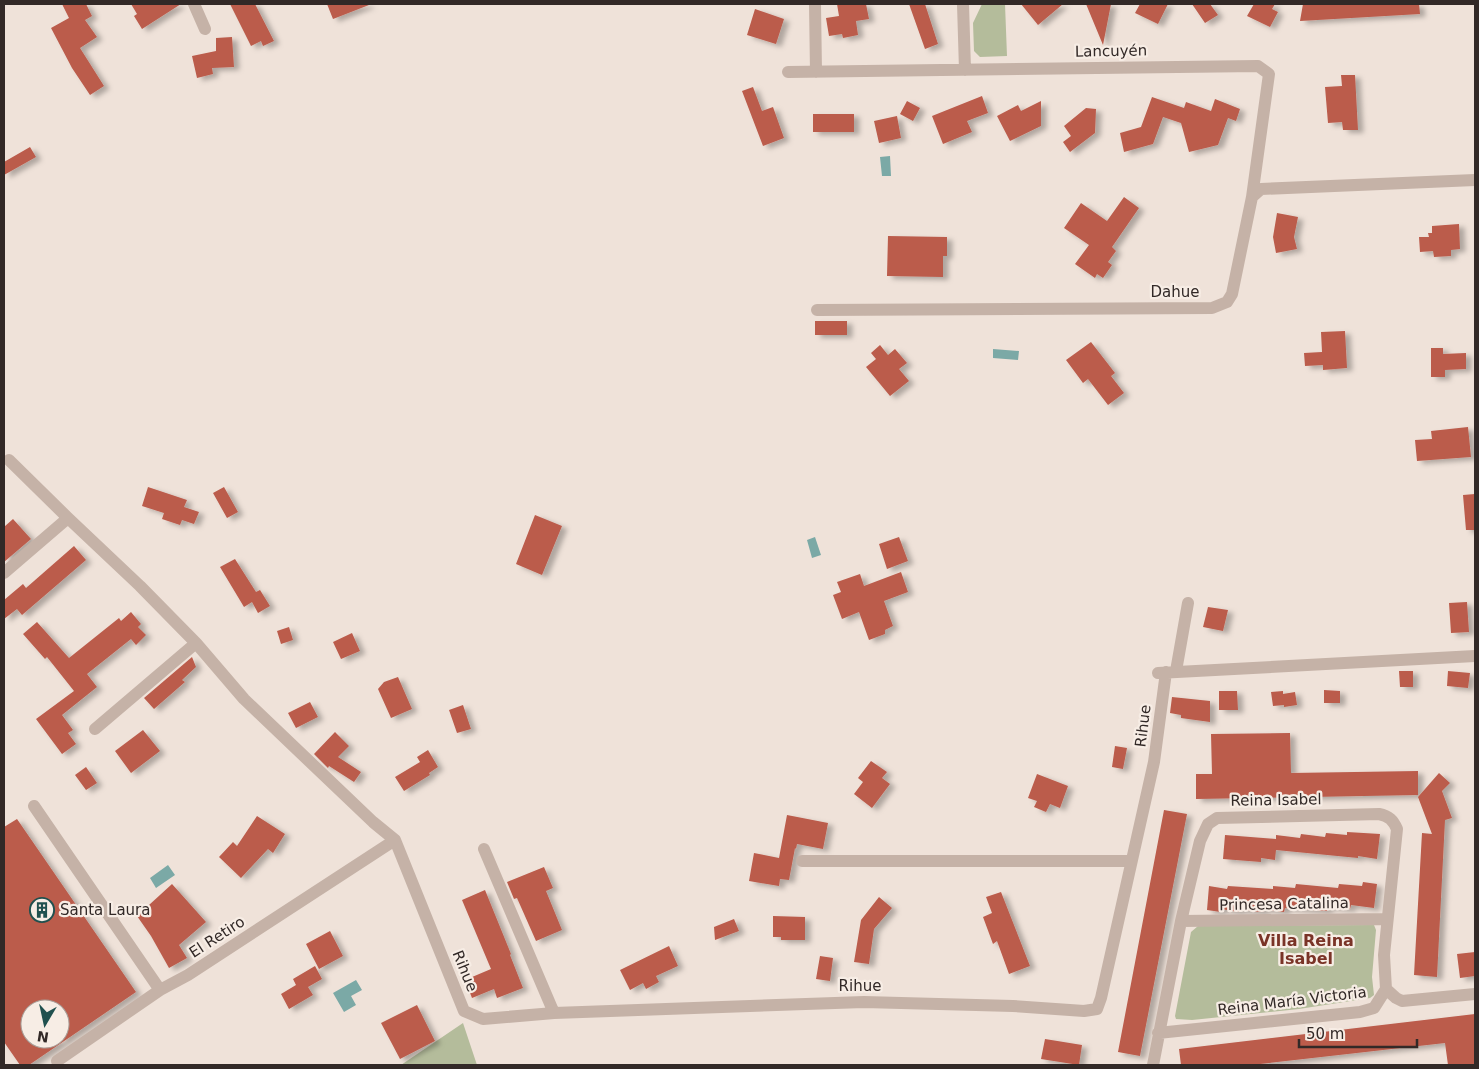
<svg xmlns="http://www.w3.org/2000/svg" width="1479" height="1069" viewBox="0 0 1479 1069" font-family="'DejaVu Sans',sans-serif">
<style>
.green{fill:#b4bc9b}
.water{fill:#7ba9a6}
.building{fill:#bb5b4b;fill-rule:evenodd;filter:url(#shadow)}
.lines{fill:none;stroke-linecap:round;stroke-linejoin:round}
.minor{stroke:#c5b2a7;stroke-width:12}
.labels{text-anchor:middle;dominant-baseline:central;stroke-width:4.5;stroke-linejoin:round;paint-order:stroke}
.street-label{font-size:15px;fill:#322927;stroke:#f7ede5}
.poi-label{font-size:15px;fill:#322927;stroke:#f7ede5;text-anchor:start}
.neighbourhood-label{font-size:16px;font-weight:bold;fill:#7a3327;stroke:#f7ede5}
</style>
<defs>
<filter id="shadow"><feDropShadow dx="5.5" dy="3" stdDeviation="2.5" flood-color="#0004"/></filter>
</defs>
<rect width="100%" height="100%" fill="#efe2d9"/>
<path class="green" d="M 982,4 L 1005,4 L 1007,56 L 980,57 L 974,51 L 973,23 Z
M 1374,925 L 1376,930 L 1372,977 L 1374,995 L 1370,998 L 1299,1009 L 1192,1020 L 1176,1019 L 1175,1016 L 1191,932 L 1198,926 Z
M 463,1023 L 477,1065 L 401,1065 Z"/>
<path class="water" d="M 890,156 L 891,176 L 882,176 L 880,157 Z
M 993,349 L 1019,351 L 1018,360 L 993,358 Z
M 815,537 L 821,555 L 812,558 L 807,540 Z
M 168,865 L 175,875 L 156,888 L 150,878 Z
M 356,980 L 362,990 L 351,996 L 356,1005 L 344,1012 L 333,993 Z"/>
<path class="building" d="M 62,4 L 86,4 L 92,16 L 85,20 L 97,37 L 80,48 L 104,86 L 90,95 L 72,68 L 51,28 L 69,18 Z
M 131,4 L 181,4 L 142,29 L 134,16 L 137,14 Z
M 230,4 L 255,4 L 274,41 L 263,46 L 261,41 L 251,46 Z
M 327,4 L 369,4 L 369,5 L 333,19 Z
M 837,4 L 866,4 L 869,19 L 856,21 L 858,35 L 843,38 L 842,34 L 829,36 L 826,18 L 839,16 Z
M 909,4 L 925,4 L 938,44 L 925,49 Z
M 1021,4 L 1063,4 L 1038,25 Z
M 1086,4 L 1111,4 L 1103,45 Z
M 1140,4 L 1168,4 L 1158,24 L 1135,13 Z
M 1192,4 L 1210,4 L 1218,15 L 1205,23 Z
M 1254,4 L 1275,4 L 1272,9 L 1278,12 L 1270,27 L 1247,16 Z
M 1303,4 L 1419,4 L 1420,14 L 1300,21 Z
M 755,9 L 784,19 L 776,44 L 747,35 Z
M 232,37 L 234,67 L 212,68 L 213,74 L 197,78 L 192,56 L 216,51 L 216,38 Z
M 1341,75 L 1355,75 L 1358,130 L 1343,130 L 1342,122 L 1328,123 L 1325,87 L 1342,86 Z
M 753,87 L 762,111 L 773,107 L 784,138 L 763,146 L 742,91 Z
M 982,96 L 988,113 L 967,121 L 972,132 L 943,144 L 932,116 Z
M 1152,97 L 1184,108 L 1186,102 L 1211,111 L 1215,99 L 1240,109 L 1236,121 L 1228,118 L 1218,145 L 1189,152 L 1181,123 L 1163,117 L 1153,144 L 1124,152 L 1120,133 L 1141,127 Z
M 907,101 L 920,108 L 913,121 L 900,114 Z
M 1041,101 L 1041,126 L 1010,141 L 997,116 L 1018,105 L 1021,111 Z
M 1086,108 L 1096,109 L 1095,133 L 1070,152 L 1063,142 L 1071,136 L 1064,126 Z
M 813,114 L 854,114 L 854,132 L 813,132 Z
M 897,116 L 901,138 L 879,143 L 874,121 Z
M 30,147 L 36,157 L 4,175 L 4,162 Z
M 1124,197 L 1139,208 L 1112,247 L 1116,251 L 1108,262 L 1112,265 L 1103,278 L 1097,274 L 1095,278 L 1075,264 L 1089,245 L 1064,228 L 1081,203 L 1107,221 Z
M 1277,213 L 1298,217 L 1294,237 L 1297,249 L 1276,253 L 1273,237 Z
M 1459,224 L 1460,249 L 1451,250 L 1451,256 L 1434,257 L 1433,251 L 1420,252 L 1419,237 L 1429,237 L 1428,233 L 1432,233 L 1432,226 Z
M 888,236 L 947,237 L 947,256 L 943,256 L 943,277 L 887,276 Z
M 815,321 L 847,321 L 847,335 L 815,335 Z
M 1345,331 L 1347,368 L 1323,370 L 1323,365 L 1305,366 L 1304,353 L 1322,352 L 1321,332 Z
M 1091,342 L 1115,373 L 1111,376 L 1124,393 L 1108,405 L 1088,379 L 1083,383 L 1066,360 Z
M 880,345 L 888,355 L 895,349 L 907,363 L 899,369 L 909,381 L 890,396 L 866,367 L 876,359 L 871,353 Z
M 1431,348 L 1443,348 L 1443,354 L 1466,353 L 1466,369 L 1445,370 L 1445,377 L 1431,377 Z
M 1468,427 L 1471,457 L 1417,461 L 1415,440 L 1432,439 L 1431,431 Z
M 148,487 L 187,500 L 184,507 L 199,512 L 194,524 L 182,520 L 180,525 L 162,519 L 164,513 L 142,506 Z
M 224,487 L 238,512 L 227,518 L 213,493 Z
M 1475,494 L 1475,530 L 1466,530 L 1463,495 Z
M 535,515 L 562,526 L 542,575 L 516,564 Z
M 13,519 L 31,539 L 4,562 L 4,527 Z
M 899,537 L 908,561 L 887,569 L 879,544 Z
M 74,546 L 86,560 L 22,615 L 17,609 L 4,619 L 4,600 L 23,584 L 26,588 Z
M 235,559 L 256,592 L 260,590 L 270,606 L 258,613 L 252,602 L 244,607 L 220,567 Z
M 901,572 L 908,592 L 884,601 L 893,626 L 885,630 L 885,634 L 869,640 L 859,612 L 842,619 L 833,595 L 841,592 L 837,582 L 860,574 L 864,586 Z
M 1467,602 L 1469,632 L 1451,633 L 1449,603 Z
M 1208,607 L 1228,610 L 1223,631 L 1203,627 Z
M 131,612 L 141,624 L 138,627 L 146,635 L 136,645 L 131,639 L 87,674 L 97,687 L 62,715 L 73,730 L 68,733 L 76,744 L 62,754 L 36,719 L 74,691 L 47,657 L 45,659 L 23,634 L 37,622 L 69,658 L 119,618 L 121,621 Z
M 289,627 L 293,640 L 281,644 L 277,631 Z
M 352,633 L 360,651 L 341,659 L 333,642 Z
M 192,657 L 196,667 L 182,680 L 185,682 L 154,709 L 144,698 Z
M 1399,671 L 1413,671 L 1413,687 L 1400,687 Z
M 1448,671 L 1470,673 L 1468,688 L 1447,686 Z
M 398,677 L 412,709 L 391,718 L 378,689 L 384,682 Z
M 1324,690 L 1340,691 L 1340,703 L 1324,703 Z
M 1219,691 L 1237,691 L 1238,710 L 1219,710 Z
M 1283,691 L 1283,694 L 1295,692 L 1297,705 L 1284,707 L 1284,705 L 1273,706 L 1271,692 Z
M 1172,697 L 1210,701 L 1210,722 L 1181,718 L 1181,715 L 1170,713 Z
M 310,702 L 318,717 L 296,728 L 288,713 Z
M 463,705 L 471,729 L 457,733 L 449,710 Z
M 143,730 L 160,751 L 131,773 L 115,751 Z
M 335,732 L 349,746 L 338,757 L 361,772 L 354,782 L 329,766 L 328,768 L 314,754 Z
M 1290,733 L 1291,773 L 1418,771 L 1418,795 L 1196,799 L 1196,774 L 1212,774 L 1211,734 Z
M 1115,746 L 1127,748 L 1123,769 L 1112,767 Z
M 428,750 L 438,767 L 429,773 L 430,775 L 404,791 L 395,777 L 420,762 L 417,757 Z
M 871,761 L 887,772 L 882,778 L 890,784 L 872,808 L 854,794 L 863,782 L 858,778 Z
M 86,767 L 97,783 L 86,790 L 75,775 Z
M 1439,773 L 1450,783 L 1442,791 L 1452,818 L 1445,820 L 1437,977 L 1414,975 L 1422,833 L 1432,834 L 1418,797 Z
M 1037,774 L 1068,786 L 1060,808 L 1050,804 L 1046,812 L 1034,807 L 1037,801 L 1028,798 Z
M 1164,810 L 1187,814 L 1140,1056 L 1118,1052 Z
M 787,815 L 828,823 L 823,849 L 797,844 L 796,849 L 795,848 L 789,880 L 780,879 L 779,886 L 749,881 L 754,853 L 779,858 Z
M 257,816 L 285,834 L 273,853 L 268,849 L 241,878 L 219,857 L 233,842 L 237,846 Z
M 17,819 L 136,992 L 29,1065 L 20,1065 L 4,1042 L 4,827 ZM 30,1009 L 60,1009 L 60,1039 L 30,1039 Z
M 1347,832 L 1380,834 L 1377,859 L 1358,856 L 1358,858 L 1276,850 L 1275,860 L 1261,858 L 1261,862 L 1223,859 L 1225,835 L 1276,839 L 1276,835 L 1300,838 L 1301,834 L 1325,837 L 1326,833 L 1347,835 Z
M 544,867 L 553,888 L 546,891 L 562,930 L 536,941 L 517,898 L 514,899 L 507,882 Z
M 1363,882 L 1377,884 L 1374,908 L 1351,905 L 1350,909 L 1328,907 L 1327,911 L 1285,908 L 1284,912 L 1264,909 L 1263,912 L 1239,910 L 1239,912 L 1221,909 L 1221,912 L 1207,910 L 1209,886 L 1227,889 L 1228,886 L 1273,889 L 1273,886 L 1295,888 L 1296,884 L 1338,888 L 1339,884 L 1362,886 Z
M 172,884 L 206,922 L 179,945 L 187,958 L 169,968 L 151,936 L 137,916 Z
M 485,890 L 511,954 L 510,955 L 523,988 L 497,998 L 494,989 L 472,998 L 465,980 L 491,969 L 462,900 Z
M 1001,892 L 1030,966 L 1009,974 L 997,941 L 993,944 L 983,917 L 992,913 L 986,897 Z
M 879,897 L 892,908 L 874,929 L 869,964 L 854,962 L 861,920 Z
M 773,916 L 805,917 L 805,940 L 781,940 L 781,937 L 773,937 Z
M 734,919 L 739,931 L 715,940 L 714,927 Z
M 330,931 L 343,956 L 319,969 L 306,944 Z
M 669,946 L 678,966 L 656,976 L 659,982 L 646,989 L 643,983 L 630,990 L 620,970 Z
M 1475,952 L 1475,976 L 1460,978 L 1457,954 Z
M 820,956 L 833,958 L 830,981 L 816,979 Z
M 315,966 L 322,979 L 308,987 L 313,995 L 289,1009 L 281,994 L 296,985 L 293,979 Z
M 417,1005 L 435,1041 L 400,1059 L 381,1023 Z
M 1475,1014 L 1475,1065 L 1448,1065 L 1445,1043 L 1251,1065 L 1181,1065 L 1179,1049 Z
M 1045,1039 L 1082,1045 L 1079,1065 L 1041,1059 Z"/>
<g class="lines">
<path class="minor" d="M 194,4 L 205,29
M 815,4 L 816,72
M 963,4 L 965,70
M 788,72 L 1258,66 L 1269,74 L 1252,197
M 817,310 L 1212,308 L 1227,302 L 1232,294 L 1252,197 L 1261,189 L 1475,180
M 9,460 L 68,518 L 140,586 L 196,643 L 244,699 L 373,822 L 395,840 L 464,1011 L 483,1019 L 554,1013 L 864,1002 L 1013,1006 L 1084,1011 L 1097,1009 L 1101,998 L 1154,762 L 1166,672
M 4,573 L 68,518
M 1176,671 L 1188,603
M 1158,673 L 1475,656
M 95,729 L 196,643
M 34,806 L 160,990
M 484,849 L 554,1013
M 802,861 L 1131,861
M 1181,921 L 1387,919
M 1386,989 L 1396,998 L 1402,1001 L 1475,994
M 1158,1033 L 1360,1012 L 1374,1008 L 1386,989
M 57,1061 L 160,990 L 188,975 L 395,840
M 1153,1065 L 1181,921 L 1200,841 L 1208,824 L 1217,818 L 1379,814 C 1389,816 1393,820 1397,829 L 1384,955 L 1386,989"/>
</g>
<defs>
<symbol id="building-ring" viewBox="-11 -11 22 22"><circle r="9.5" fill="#f7ede5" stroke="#20504e" stroke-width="1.5"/><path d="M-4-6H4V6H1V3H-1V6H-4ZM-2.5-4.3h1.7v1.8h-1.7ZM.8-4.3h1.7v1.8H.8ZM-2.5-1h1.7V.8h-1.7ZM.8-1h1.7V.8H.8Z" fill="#20504e"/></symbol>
</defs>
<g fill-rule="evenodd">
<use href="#building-ring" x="28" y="896" width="28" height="28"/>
</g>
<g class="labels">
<g class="street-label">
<text transform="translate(1111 51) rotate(-1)">Lancuyén</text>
<text x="1175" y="292">Dahue</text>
<text transform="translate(1143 726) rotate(-83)">Rihue</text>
<text transform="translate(1276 800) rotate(-1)">Reina Isabel</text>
<text transform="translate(1284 904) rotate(-1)">Princesa Catalina</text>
<text transform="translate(217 937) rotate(-33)">El Retiro</text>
<text transform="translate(465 971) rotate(68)">Rihue</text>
<text x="860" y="986">Rihue</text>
<text transform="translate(1292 1001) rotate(-7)">Reina María Victoria</text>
</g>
<g class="poi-label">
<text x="60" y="910">Santa Laura</text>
</g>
<g class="neighbourhood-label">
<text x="1306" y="940">Villa Reina<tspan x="1306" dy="18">Isabel</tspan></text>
</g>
</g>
<rect width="1479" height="1069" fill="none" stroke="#322927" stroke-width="10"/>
<g transform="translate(45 1024) rotate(189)"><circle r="24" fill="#f7ede5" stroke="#a89f99"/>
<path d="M0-4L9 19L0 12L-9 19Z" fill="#20504e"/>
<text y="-8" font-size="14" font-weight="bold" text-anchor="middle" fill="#322927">N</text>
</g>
<path d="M1299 1039v8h118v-8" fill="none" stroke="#322927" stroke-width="2.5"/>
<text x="1306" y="1039" font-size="15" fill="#322927" stroke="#f7ede5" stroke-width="4" paint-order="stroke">50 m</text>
</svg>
